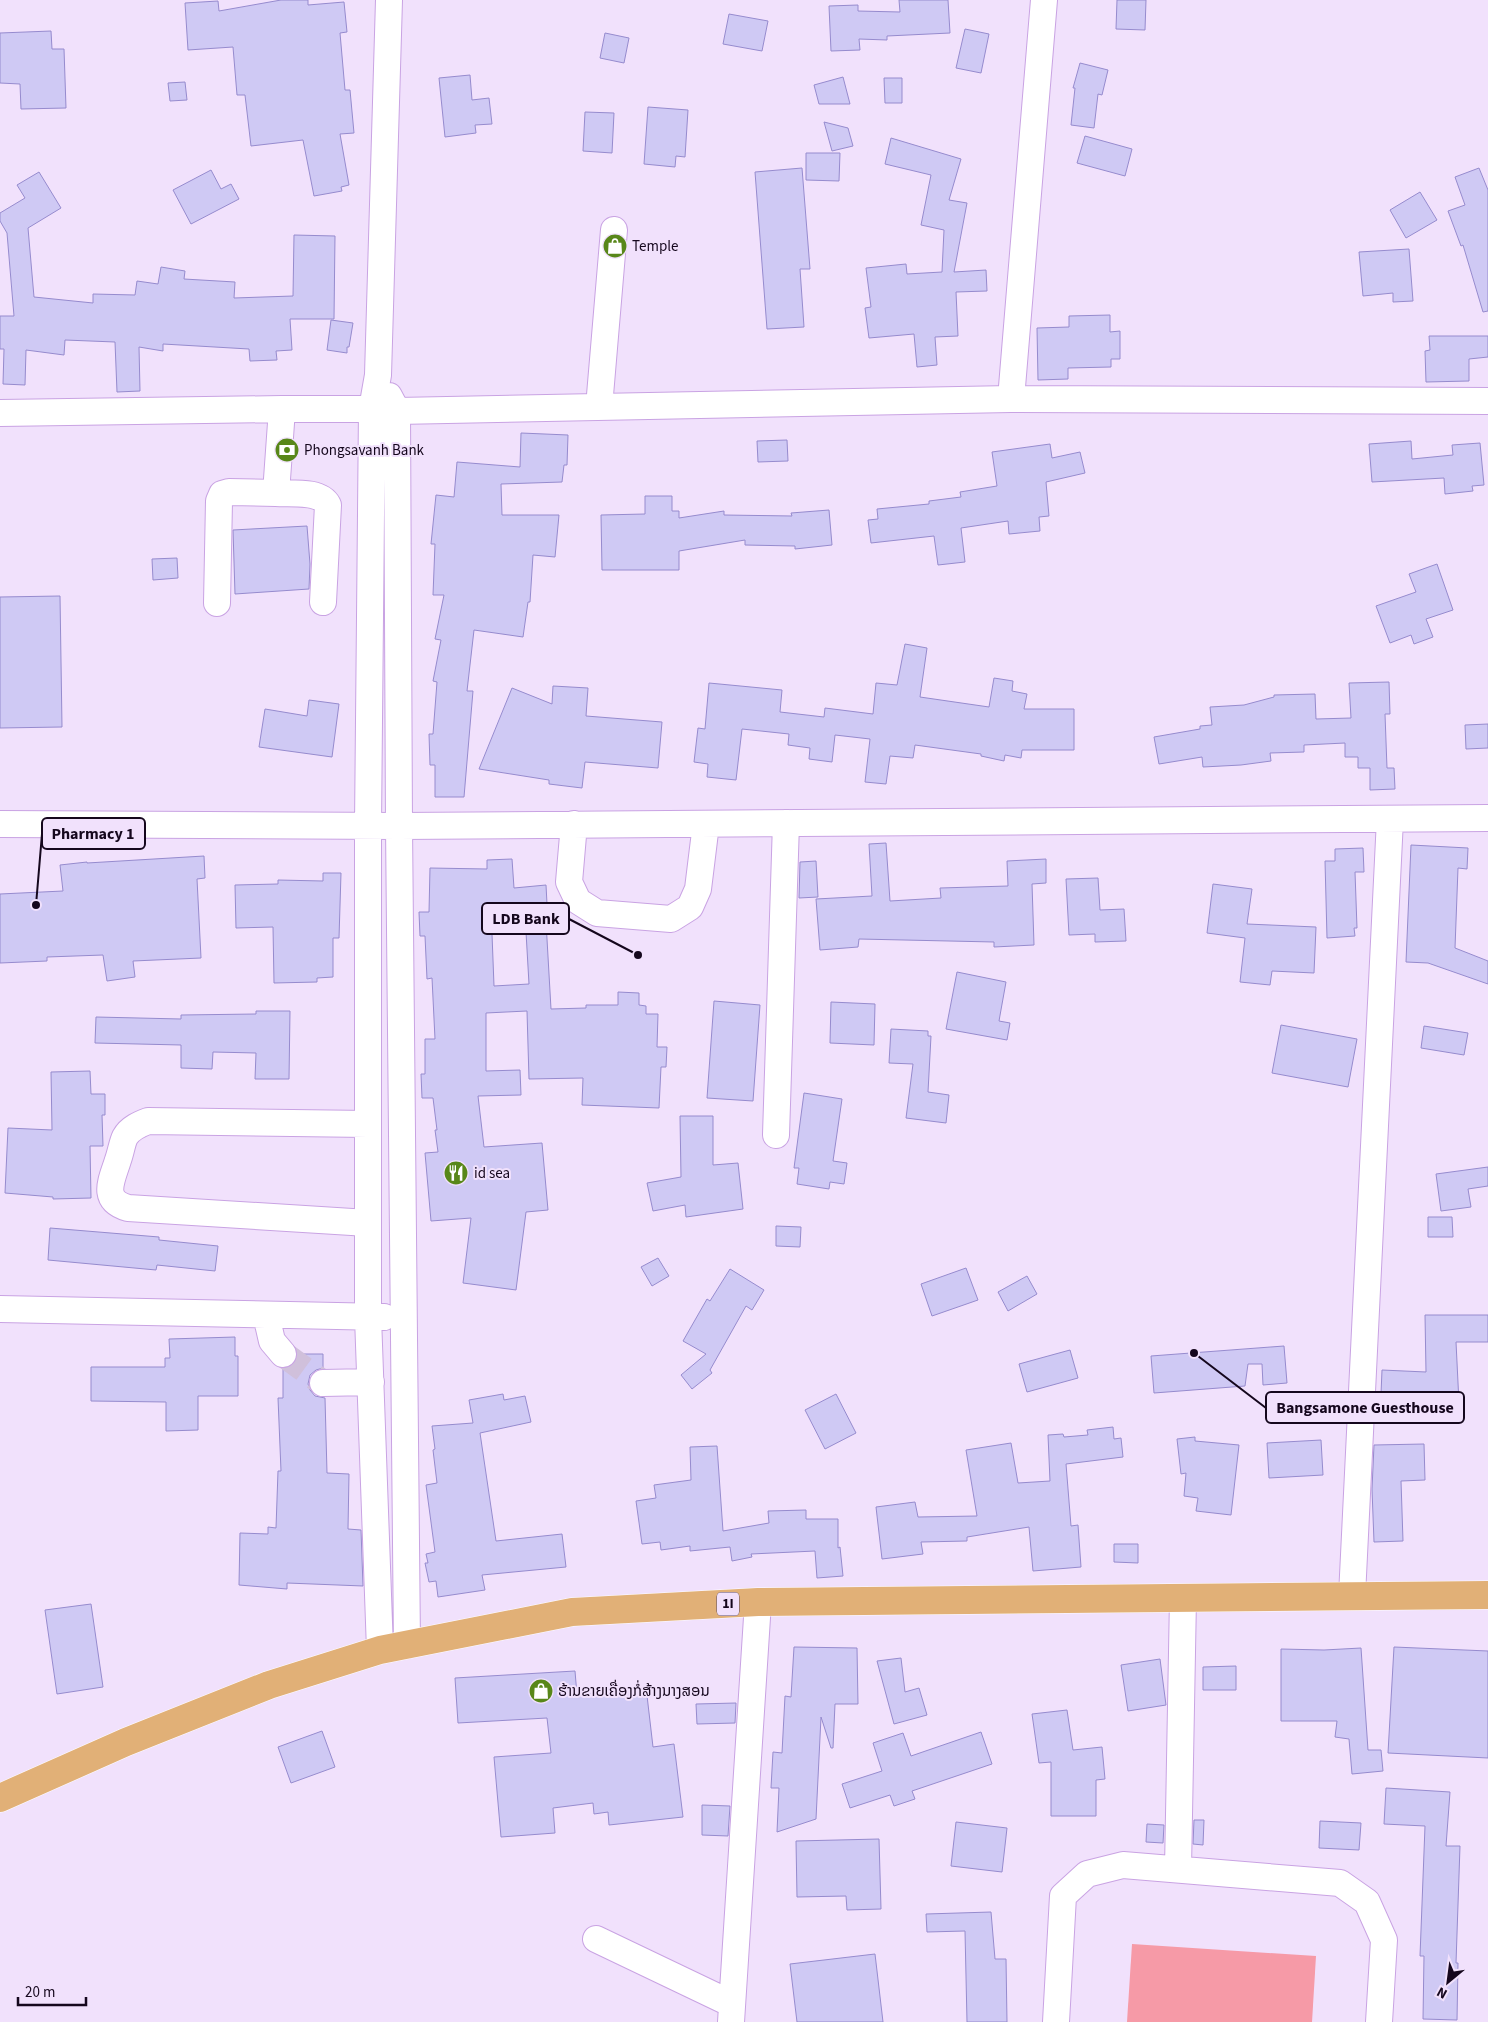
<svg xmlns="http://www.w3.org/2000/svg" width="1488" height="2022" viewBox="0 0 1488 2022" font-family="'Source Sans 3','Noto Sans Lao',sans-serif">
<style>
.green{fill:#f69aa7}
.building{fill:#cfc9f4;stroke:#968bce;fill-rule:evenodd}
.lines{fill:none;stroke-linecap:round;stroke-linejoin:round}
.minor-tunnel{stroke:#d0c0db;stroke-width:26;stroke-dasharray:26 13;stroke-linecap:butt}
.minor-casing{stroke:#c9a3e3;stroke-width:28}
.highway-casing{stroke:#fff;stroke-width:29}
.minor{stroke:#fff;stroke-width:26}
.highway{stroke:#e1b077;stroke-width:28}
.labels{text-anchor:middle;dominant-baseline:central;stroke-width:4;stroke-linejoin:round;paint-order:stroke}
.shield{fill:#f1e1fc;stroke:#574860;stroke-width:1}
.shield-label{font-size:14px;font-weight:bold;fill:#15071d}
.poi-label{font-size:15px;fill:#15071d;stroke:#f1e1fc;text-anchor:start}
.leader{fill:none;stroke:#15071d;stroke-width:2}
.callout-dot{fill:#15071d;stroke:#f1e1fc;stroke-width:2}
.callout{fill:#f1e1fc;stroke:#15071d;stroke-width:2}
.callout-label{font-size:16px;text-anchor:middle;font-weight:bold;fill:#15071d}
</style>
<rect width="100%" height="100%" fill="#f1e1fc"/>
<path class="green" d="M 1132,1944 L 1316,1956 L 1312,2022 L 1127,2022 Z"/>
<path class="building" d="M 281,0 L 308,0 L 308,5 L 344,2 L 347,32 L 340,33 L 345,90 L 350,90 L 354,133 L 340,134 L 349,185 L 341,187 L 342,191 L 314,196 L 303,140 L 251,146 L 245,95 L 237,95 L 233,47 L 188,50 L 185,3 L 218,1 L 219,11 Z
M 899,0 L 948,0 L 950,33 L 887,36 L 887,40 L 859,39 L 860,50 L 831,51 L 829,6 L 858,5 L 858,11 L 900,12 Z
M 1117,0 L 1146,0 L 1145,30 L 1116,29 Z
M 729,14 L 768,21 L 762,51 L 723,44 Z
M 965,29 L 989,34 L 981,73 L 956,68 Z
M 51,31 L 52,49 L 64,49 L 66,108 L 21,109 L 20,84 L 0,83 L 0,33 Z
M 605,33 L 629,38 L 624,63 L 600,58 Z
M 1080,63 L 1108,70 L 1102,95 L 1098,94 L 1094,128 L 1071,125 L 1075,88 L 1073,88 Z
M 470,75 L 472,100 L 489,98 L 492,124 L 475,125 L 476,133 L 445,137 L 439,78 Z
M 843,77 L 850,104 L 819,104 L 814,85 Z
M 884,78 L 902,78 L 902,103 L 885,103 Z
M 185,82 L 187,100 L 170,101 L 168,83 Z
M 648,107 L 688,110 L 685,157 L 676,156 L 675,167 L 644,164 Z
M 585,112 L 614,113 L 612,153 L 583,151 Z
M 824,122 L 848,128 L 853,146 L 832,151 Z
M 1085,136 L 1132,149 L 1125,176 L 1077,163 Z
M 891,138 L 961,159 L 949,200 L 967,203 L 954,272 L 986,270 L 987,291 L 956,292 L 958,336 L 935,337 L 937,365 L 917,367 L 914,334 L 869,338 L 865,308 L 871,307 L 866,268 L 906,264 L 907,274 L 942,272 L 944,230 L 921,225 L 931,175 L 885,164 Z
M 806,153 L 840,153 L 839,181 L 806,180 Z
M 802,168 L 810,269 L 800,269 L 804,327 L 767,329 L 755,172 Z
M 1479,168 L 1488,190 L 1488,311 L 1483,312 L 1463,245 L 1461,246 L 1448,211 L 1465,205 L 1455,177 Z
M 211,170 L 221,189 L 231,184 L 239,199 L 191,224 L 173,190 Z
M 39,172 L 61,208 L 28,228 L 34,297 L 93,303 L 93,294 L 135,295 L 137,281 L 158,284 L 161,267 L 185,271 L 184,279 L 235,282 L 234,298 L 293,296 L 294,235 L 335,236 L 334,319 L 290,319 L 292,350 L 276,351 L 277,360 L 250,361 L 249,349 L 163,344 L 163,351 L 139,347 L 140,391 L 117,392 L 115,342 L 65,340 L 64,355 L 26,350 L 25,385 L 3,384 L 4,349 L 0,349 L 0,316 L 14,316 L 7,233 L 0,221 L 0,213 L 25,198 L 17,185 Z
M 1420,192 L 1437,220 L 1406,238 L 1390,210 Z
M 1409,249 L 1413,301 L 1393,302 L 1393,293 L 1363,296 L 1359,252 Z
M 1110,315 L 1110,332 L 1120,331 L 1120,359 L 1111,359 L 1111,367 L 1068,368 L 1068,379 L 1038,380 L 1037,328 L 1069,327 L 1069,316 Z
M 331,320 L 353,323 L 349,347 L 347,347 L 347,353 L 327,350 Z
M 1429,336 L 1488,336 L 1488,357 L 1469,359 L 1469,381 L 1426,382 L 1425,351 L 1430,350 Z
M 521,433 L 568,435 L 567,465 L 564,465 L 562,482 L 501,484 L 502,515 L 559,515 L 555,557 L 533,555 L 530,602 L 528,602 L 523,637 L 474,630 L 467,691 L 473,691 L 464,797 L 435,797 L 435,765 L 430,765 L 429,734 L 433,734 L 437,682 L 433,681 L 441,640 L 435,639 L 444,595 L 433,595 L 435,544 L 431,544 L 436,495 L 454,497 L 457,462 L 520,467 Z
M 787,440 L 788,461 L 758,462 L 757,441 Z
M 1411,441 L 1412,459 L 1453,455 L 1452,445 L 1480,443 L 1484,485 L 1472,486 L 1473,491 L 1445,494 L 1444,478 L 1372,482 L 1369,444 Z
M 1050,444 L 1052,458 L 1080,452 L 1085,473 L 1046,482 L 1049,516 L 1039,517 L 1040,531 L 1009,534 L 1008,521 L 961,528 L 965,562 L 938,565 L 934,536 L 871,543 L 868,520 L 878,519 L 877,509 L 929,504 L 929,501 L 961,497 L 960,492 L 997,486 L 992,452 Z
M 645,496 L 672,496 L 672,511 L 679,511 L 679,518 L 724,511 L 724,515 L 792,516 L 791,513 L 829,510 L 832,545 L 795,549 L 795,546 L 745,545 L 745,540 L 679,551 L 679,570 L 602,570 L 601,515 L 645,514 Z
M 307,526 L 310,564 L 309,589 L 235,594 L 233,530 Z
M 177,558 L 178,578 L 153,580 L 152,559 Z
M 1437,564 L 1453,610 L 1426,619 L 1433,637 L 1414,644 L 1411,635 L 1390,643 L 1376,606 L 1416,592 L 1409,574 Z
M 60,596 L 62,727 L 0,728 L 0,597 Z
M 905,644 L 927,648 L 920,697 L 989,707 L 994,678 L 1013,681 L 1012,691 L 1027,694 L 1024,709 L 1074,709 L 1074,750 L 1022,750 L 1021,758 L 1005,755 L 1004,761 L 981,756 L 981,754 L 915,745 L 913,758 L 890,756 L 886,784 L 865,782 L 870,739 L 835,735 L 832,762 L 809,759 L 810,748 L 788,745 L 789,734 L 742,729 L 736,780 L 707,777 L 708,764 L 694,762 L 698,728 L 705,729 L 709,683 L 782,690 L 780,712 L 824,717 L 825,708 L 873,714 L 876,683 L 897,685 Z
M 1389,682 L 1390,714 L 1385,714 L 1387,768 L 1394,768 L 1395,789 L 1370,790 L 1370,768 L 1358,768 L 1358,757 L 1345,757 L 1345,743 L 1304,745 L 1304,752 L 1270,753 L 1271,761 L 1241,765 L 1203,767 L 1202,757 L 1159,764 L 1154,737 L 1200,729 L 1200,726 L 1212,725 L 1210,707 L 1244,705 L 1274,697 L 1274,695 L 1315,694 L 1316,719 L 1351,718 L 1349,683 Z
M 553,686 L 588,688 L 586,716 L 662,722 L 658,768 L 585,762 L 582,788 L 549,784 L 549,780 L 479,769 L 512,688 L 552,704 Z
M 309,700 L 339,704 L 332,757 L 259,747 L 265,709 L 307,716 Z
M 1488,724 L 1488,748 L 1466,749 L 1465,725 Z
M 886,843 L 890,901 L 941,898 L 940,888 L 1008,886 L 1007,861 L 1046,859 L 1046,883 L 1032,884 L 1034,945 L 994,947 L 994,942 L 859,939 L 858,947 L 820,950 L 816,899 L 872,896 L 869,844 Z
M 1411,845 L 1468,848 L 1467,869 L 1458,868 L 1455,948 L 1488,961 L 1488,984 L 1428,963 L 1406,962 Z
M 1363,848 L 1364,872 L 1355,872 L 1357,928 L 1354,928 L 1355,936 L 1327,938 L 1325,861 L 1335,861 L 1335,849 Z
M 204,856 L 205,878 L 197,879 L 201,958 L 133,961 L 135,977 L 107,981 L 103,955 L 47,957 L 47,961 L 0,963 L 0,894 L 63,891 L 60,865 L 87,862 L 87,863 Z
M 512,859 L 514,888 L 546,885 L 547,904 L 545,904 L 551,1009 L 586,1008 L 586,1005 L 618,1005 L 618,992 L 639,993 L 639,1005 L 646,1006 L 646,1014 L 658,1014 L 657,1047 L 667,1047 L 666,1067 L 661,1067 L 659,1108 L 582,1105 L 583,1078 L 529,1079 L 527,1011 L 486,1013 L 486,1071 L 520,1070 L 521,1095 L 478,1096 L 484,1147 L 542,1143 L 548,1210 L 526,1212 L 516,1290 L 463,1283 L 471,1218 L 431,1221 L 425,1153 L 438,1152 L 435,1130 L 437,1130 L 433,1098 L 422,1098 L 421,1074 L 425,1074 L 425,1039 L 435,1039 L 432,978 L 427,979 L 425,936 L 420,936 L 419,912 L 429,912 L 430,868 L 487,869 L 487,860 ZM 526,932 L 529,984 L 494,986 L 492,934 Z
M 816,861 L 818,897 L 799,898 L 800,862 Z
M 323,873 L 341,873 L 339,938 L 333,938 L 333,977 L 317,978 L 317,982 L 274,983 L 273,927 L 236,928 L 235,885 L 278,884 L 278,880 L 323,881 Z
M 1098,878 L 1100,910 L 1124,909 L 1126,941 L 1095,942 L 1095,934 L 1069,935 L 1066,879 Z
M 1213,884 L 1252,889 L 1247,924 L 1316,927 L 1314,973 L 1272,971 L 1270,985 L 1240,982 L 1245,938 L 1207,933 Z
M 957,972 L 1006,982 L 999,1021 L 1010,1023 L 1007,1040 L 946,1029 Z
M 714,1001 L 760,1005 L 753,1101 L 707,1098 Z
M 831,1002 L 875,1004 L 874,1045 L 830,1043 Z
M 256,1011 L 290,1011 L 289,1079 L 255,1079 L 256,1053 L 213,1052 L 212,1069 L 181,1068 L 181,1045 L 95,1043 L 96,1017 L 181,1019 L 181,1015 L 256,1014 Z
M 1281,1025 L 1357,1039 L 1348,1087 L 1272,1073 Z
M 1424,1026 L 1468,1033 L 1464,1055 L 1421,1048 Z
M 891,1029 L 928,1031 L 928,1036 L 931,1036 L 928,1092 L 949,1095 L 946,1123 L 906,1118 L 913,1064 L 889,1063 Z
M 90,1071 L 91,1094 L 105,1094 L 105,1115 L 102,1115 L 103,1146 L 90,1146 L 91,1198 L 53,1199 L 53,1197 L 5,1193 L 8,1128 L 52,1130 L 51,1072 Z
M 804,1093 L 842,1099 L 833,1161 L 847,1163 L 844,1184 L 830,1182 L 829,1189 L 797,1184 L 799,1168 L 794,1168 Z
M 680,1116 L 713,1116 L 713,1165 L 738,1163 L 743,1209 L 686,1217 L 685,1205 L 653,1211 L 647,1183 L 681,1177 Z
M 1488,1167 L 1488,1186 L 1468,1189 L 1471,1207 L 1441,1211 L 1436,1174 Z
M 1428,1217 L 1452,1217 L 1453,1237 L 1428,1237 Z
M 776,1226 L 801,1227 L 800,1247 L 776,1246 Z
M 50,1228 L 159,1237 L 159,1240 L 218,1246 L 215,1271 L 157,1265 L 156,1270 L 48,1260 Z
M 658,1258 L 669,1276 L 652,1286 L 641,1267 Z
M 966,1268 L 978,1300 L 932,1316 L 921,1284 Z
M 730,1269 L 764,1290 L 752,1310 L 746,1306 L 710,1370 L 712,1373 L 692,1389 L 681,1375 L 706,1354 L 683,1341 L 707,1299 L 710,1301 Z
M 1027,1276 L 1037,1294 L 1008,1311 L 998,1292 Z
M 1425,1315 L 1488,1315 L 1488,1342 L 1456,1342 L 1459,1403 L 1433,1403 L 1433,1396 L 1381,1394 L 1382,1370 L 1426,1372 Z
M 235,1337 L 235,1356 L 238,1356 L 238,1396 L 198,1396 L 198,1430 L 166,1431 L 166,1402 L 91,1401 L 91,1367 L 165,1367 L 165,1358 L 170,1358 L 169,1339 Z
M 1284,1346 L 1287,1383 L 1263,1385 L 1262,1364 L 1248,1364 L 1245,1386 L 1154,1393 L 1151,1356 Z
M 1070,1350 L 1078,1378 L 1027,1392 L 1019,1364 Z
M 298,1354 L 323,1354 L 323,1368 L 316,1370 L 310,1375 L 308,1384 L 310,1390 L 315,1396 L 325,1398 L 327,1473 L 349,1474 L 348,1529 L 361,1530 L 363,1586 L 287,1583 L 287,1589 L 239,1585 L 240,1533 L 268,1534 L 268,1527 L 276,1528 L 278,1471 L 281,1471 L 278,1398 L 283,1398 L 283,1369 L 293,1365 L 297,1360 Z
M 503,1394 L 504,1400 L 525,1396 L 531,1422 L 480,1433 L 496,1541 L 562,1534 L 566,1567 L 482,1575 L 485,1590 L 438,1597 L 436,1581 L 429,1582 L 425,1563 L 428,1563 L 426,1554 L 435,1552 L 426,1485 L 437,1483 L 433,1450 L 435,1449 L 432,1426 L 473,1423 L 469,1400 Z
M 836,1394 L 856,1433 L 825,1449 L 805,1410 Z
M 1113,1427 L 1114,1439 L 1121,1438 L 1123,1457 L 1066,1464 L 1071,1526 L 1078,1525 L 1081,1567 L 1033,1571 L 1029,1527 L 967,1537 L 967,1541 L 921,1542 L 923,1554 L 882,1559 L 876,1507 L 915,1502 L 918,1517 L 977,1516 L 966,1450 L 1011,1443 L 1018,1483 L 1050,1481 L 1048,1435 L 1063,1434 L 1064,1437 L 1088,1435 L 1087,1430 Z
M 1195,1437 L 1195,1441 L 1239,1445 L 1231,1515 L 1196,1511 L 1198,1498 L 1184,1496 L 1186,1473 L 1181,1474 L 1177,1439 Z
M 1321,1440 L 1323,1475 L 1269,1478 L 1267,1443 Z
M 1424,1444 L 1425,1480 L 1401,1481 L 1403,1541 L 1374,1542 L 1372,1489 L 1374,1445 Z
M 717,1446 L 723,1531 L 769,1523 L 768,1511 L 806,1510 L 806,1519 L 838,1519 L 838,1548 L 840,1547 L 843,1576 L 817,1578 L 815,1551 L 751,1554 L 752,1557 L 732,1561 L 730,1547 L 690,1551 L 690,1546 L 661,1550 L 660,1542 L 642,1544 L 636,1501 L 656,1498 L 654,1485 L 691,1480 L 690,1447 Z
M 1114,1544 L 1138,1544 L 1138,1563 L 1114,1562 Z
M 91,1604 L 103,1687 L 57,1694 L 45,1610 Z
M 794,1647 L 857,1648 L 858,1704 L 835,1704 L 833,1748 L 831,1748 L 821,1717 L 816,1819 L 777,1832 L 779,1788 L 771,1788 L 773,1752 L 782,1753 L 785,1696 L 791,1697 Z
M 1394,1647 L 1488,1651 L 1488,1758 L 1388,1753 Z
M 1361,1648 L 1368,1750 L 1381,1750 L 1383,1771 L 1352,1774 L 1349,1739 L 1335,1737 L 1337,1721 L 1281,1721 L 1281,1649 L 1324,1650 Z
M 901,1658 L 905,1692 L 919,1688 L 927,1715 L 894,1724 L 877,1661 Z
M 1160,1659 L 1166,1705 L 1128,1711 L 1121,1665 Z
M 1236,1666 L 1236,1690 L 1203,1690 L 1203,1667 Z
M 575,1671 L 577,1695 L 646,1687 L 653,1747 L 674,1744 L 683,1817 L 609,1825 L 608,1812 L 594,1814 L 593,1803 L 553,1808 L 555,1833 L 501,1837 L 494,1757 L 551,1753 L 547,1718 L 458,1723 L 455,1678 Z
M 736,1703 L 735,1723 L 697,1724 L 696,1704 Z
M 1067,1710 L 1073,1750 L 1102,1747 L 1105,1779 L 1096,1780 L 1096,1816 L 1051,1816 L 1051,1762 L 1039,1763 L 1032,1714 Z
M 322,1731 L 335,1767 L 291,1783 L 278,1747 Z
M 981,1732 L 992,1764 L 912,1791 L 915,1799 L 894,1806 L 890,1795 L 850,1808 L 842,1784 L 882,1771 L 873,1743 L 903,1733 L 911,1756 Z
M 1386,1788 L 1450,1792 L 1446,1846 L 1460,1846 L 1456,1963 L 1458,1963 L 1457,2020 L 1423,2019 L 1424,1956 L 1420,1956 L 1425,1826 L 1384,1824 Z
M 702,1805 L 730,1806 L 728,1836 L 702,1835 Z
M 1194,1820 L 1204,1820 L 1203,1845 L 1193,1844 Z
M 1320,1821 L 1361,1823 L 1359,1850 L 1319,1848 Z
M 956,1822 L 1007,1828 L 1002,1872 L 951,1866 Z
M 1147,1824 L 1164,1825 L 1163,1843 L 1146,1842 Z
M 879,1839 L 881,1909 L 847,1910 L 846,1896 L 797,1897 L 796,1841 Z
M 991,1912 L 995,1959 L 1006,1959 L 1007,2022 L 967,2022 L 965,1931 L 927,1932 L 926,1914 Z
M 875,1954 L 883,2022 L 797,2022 L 790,1964 Z"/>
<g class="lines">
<path class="minor-tunnel" d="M 283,1354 L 323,1383"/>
<defs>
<path id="minor" d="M 389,396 L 397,411 L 399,826 L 407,1645
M 1011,399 L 1044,0
M 599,407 L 614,230
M 282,409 L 276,493 C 291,494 320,490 328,505 L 323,602
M 0,413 L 282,409 L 372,409 L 397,411 L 1011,399 L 1488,401
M 217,603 L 219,501 L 222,494 L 229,492 L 276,493
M 0,824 L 399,826 L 1488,818
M 574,824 L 569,882 L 578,901 L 597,913 L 671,919 L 690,907 L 698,889 L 706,824
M 368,1124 L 148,1121 C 140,1124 130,1128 125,1137 C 122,1143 121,1152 118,1160 C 112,1180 100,1200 128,1208 L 368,1223
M 776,1135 L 786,823
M 0,1309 L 384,1317
M 266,1315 L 272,1341 L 283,1354
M 323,1383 L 371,1382
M 1352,1596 L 1390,819
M 380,1650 L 368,1317 L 368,825 L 372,409 L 378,375 L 389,0
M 1178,1869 L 1183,1598
M 596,1939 L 732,2004
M 731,2022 L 758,1602
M 1056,2022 L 1063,1896 L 1087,1874 L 1123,1865 L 1340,1883 L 1367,1902 L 1384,1940 L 1379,2022"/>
<path id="highway" d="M 0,1798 L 126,1742 L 269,1685 L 380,1650 L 572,1612 L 758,1602 L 1488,1595"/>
</defs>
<use href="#minor" class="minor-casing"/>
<use href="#highway" class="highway-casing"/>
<use href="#minor" class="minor"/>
<use href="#highway" class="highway"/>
</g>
<defs>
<symbol id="shop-disc" viewBox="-11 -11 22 22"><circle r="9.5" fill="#588719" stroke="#f1e1fc"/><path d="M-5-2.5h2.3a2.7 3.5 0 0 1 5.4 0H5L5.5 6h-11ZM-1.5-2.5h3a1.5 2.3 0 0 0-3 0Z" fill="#fff"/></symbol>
<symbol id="bank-disc" viewBox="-11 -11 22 22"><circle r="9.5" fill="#588719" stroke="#f1e1fc"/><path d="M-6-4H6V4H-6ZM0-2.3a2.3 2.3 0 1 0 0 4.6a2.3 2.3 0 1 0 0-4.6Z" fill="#fff"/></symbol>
<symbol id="restaurant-disc" viewBox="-11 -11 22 22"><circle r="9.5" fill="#588719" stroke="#f1e1fc"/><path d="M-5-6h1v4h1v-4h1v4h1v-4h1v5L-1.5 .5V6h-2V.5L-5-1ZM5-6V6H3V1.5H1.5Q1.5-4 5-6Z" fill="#fff"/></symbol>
</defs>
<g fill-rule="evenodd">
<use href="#shop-disc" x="601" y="232" width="28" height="28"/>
<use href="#bank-disc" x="273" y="436" width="28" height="28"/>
<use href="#restaurant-disc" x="442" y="1159" width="28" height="28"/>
<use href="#shop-disc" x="527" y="1677" width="28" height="28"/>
</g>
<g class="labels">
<rect class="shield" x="717" y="1592.5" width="22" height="23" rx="4"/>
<g class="shield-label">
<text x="728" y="1604">1I</text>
</g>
<g class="poi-label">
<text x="632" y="246">Temple</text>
<text x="304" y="450">Phongsavanh Bank</text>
<text x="474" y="1173">id sea</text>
<text x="558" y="1691">ຮ້ານຂາຍເຄື່ອງກໍ່ສ້າງນາງສອນ</text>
</g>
</g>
<path class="leader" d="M36 905L42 834M638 955L569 919M1194 1353L1266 1408"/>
<g class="callout-dot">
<circle cx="36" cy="905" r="5"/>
<circle cx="638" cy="955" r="5"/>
<circle cx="1194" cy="1353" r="5"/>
</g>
<g class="callout">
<rect x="42" y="818" width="103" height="31" rx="5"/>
<rect x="482" y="903" width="87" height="31" rx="5"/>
<rect x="1266" y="1392" width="198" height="31" rx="5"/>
</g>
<g class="callout-label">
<text x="93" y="839">Pharmacy 1</text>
<text x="526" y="924">LDB Bank</text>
<text x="1365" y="1413">Bangsamone Guesthouse</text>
</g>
<g transform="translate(1448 1982) rotate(209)" stroke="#f1e1fc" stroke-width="4" paint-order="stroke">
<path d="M0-4L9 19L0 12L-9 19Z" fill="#15071d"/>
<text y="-8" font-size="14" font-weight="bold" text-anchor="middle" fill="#15071d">N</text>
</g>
<path d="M18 1997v8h68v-8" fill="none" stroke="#15071d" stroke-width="2.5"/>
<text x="25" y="1997" font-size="15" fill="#15071d" stroke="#f1e1fc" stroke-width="4" paint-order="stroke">20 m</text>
</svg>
